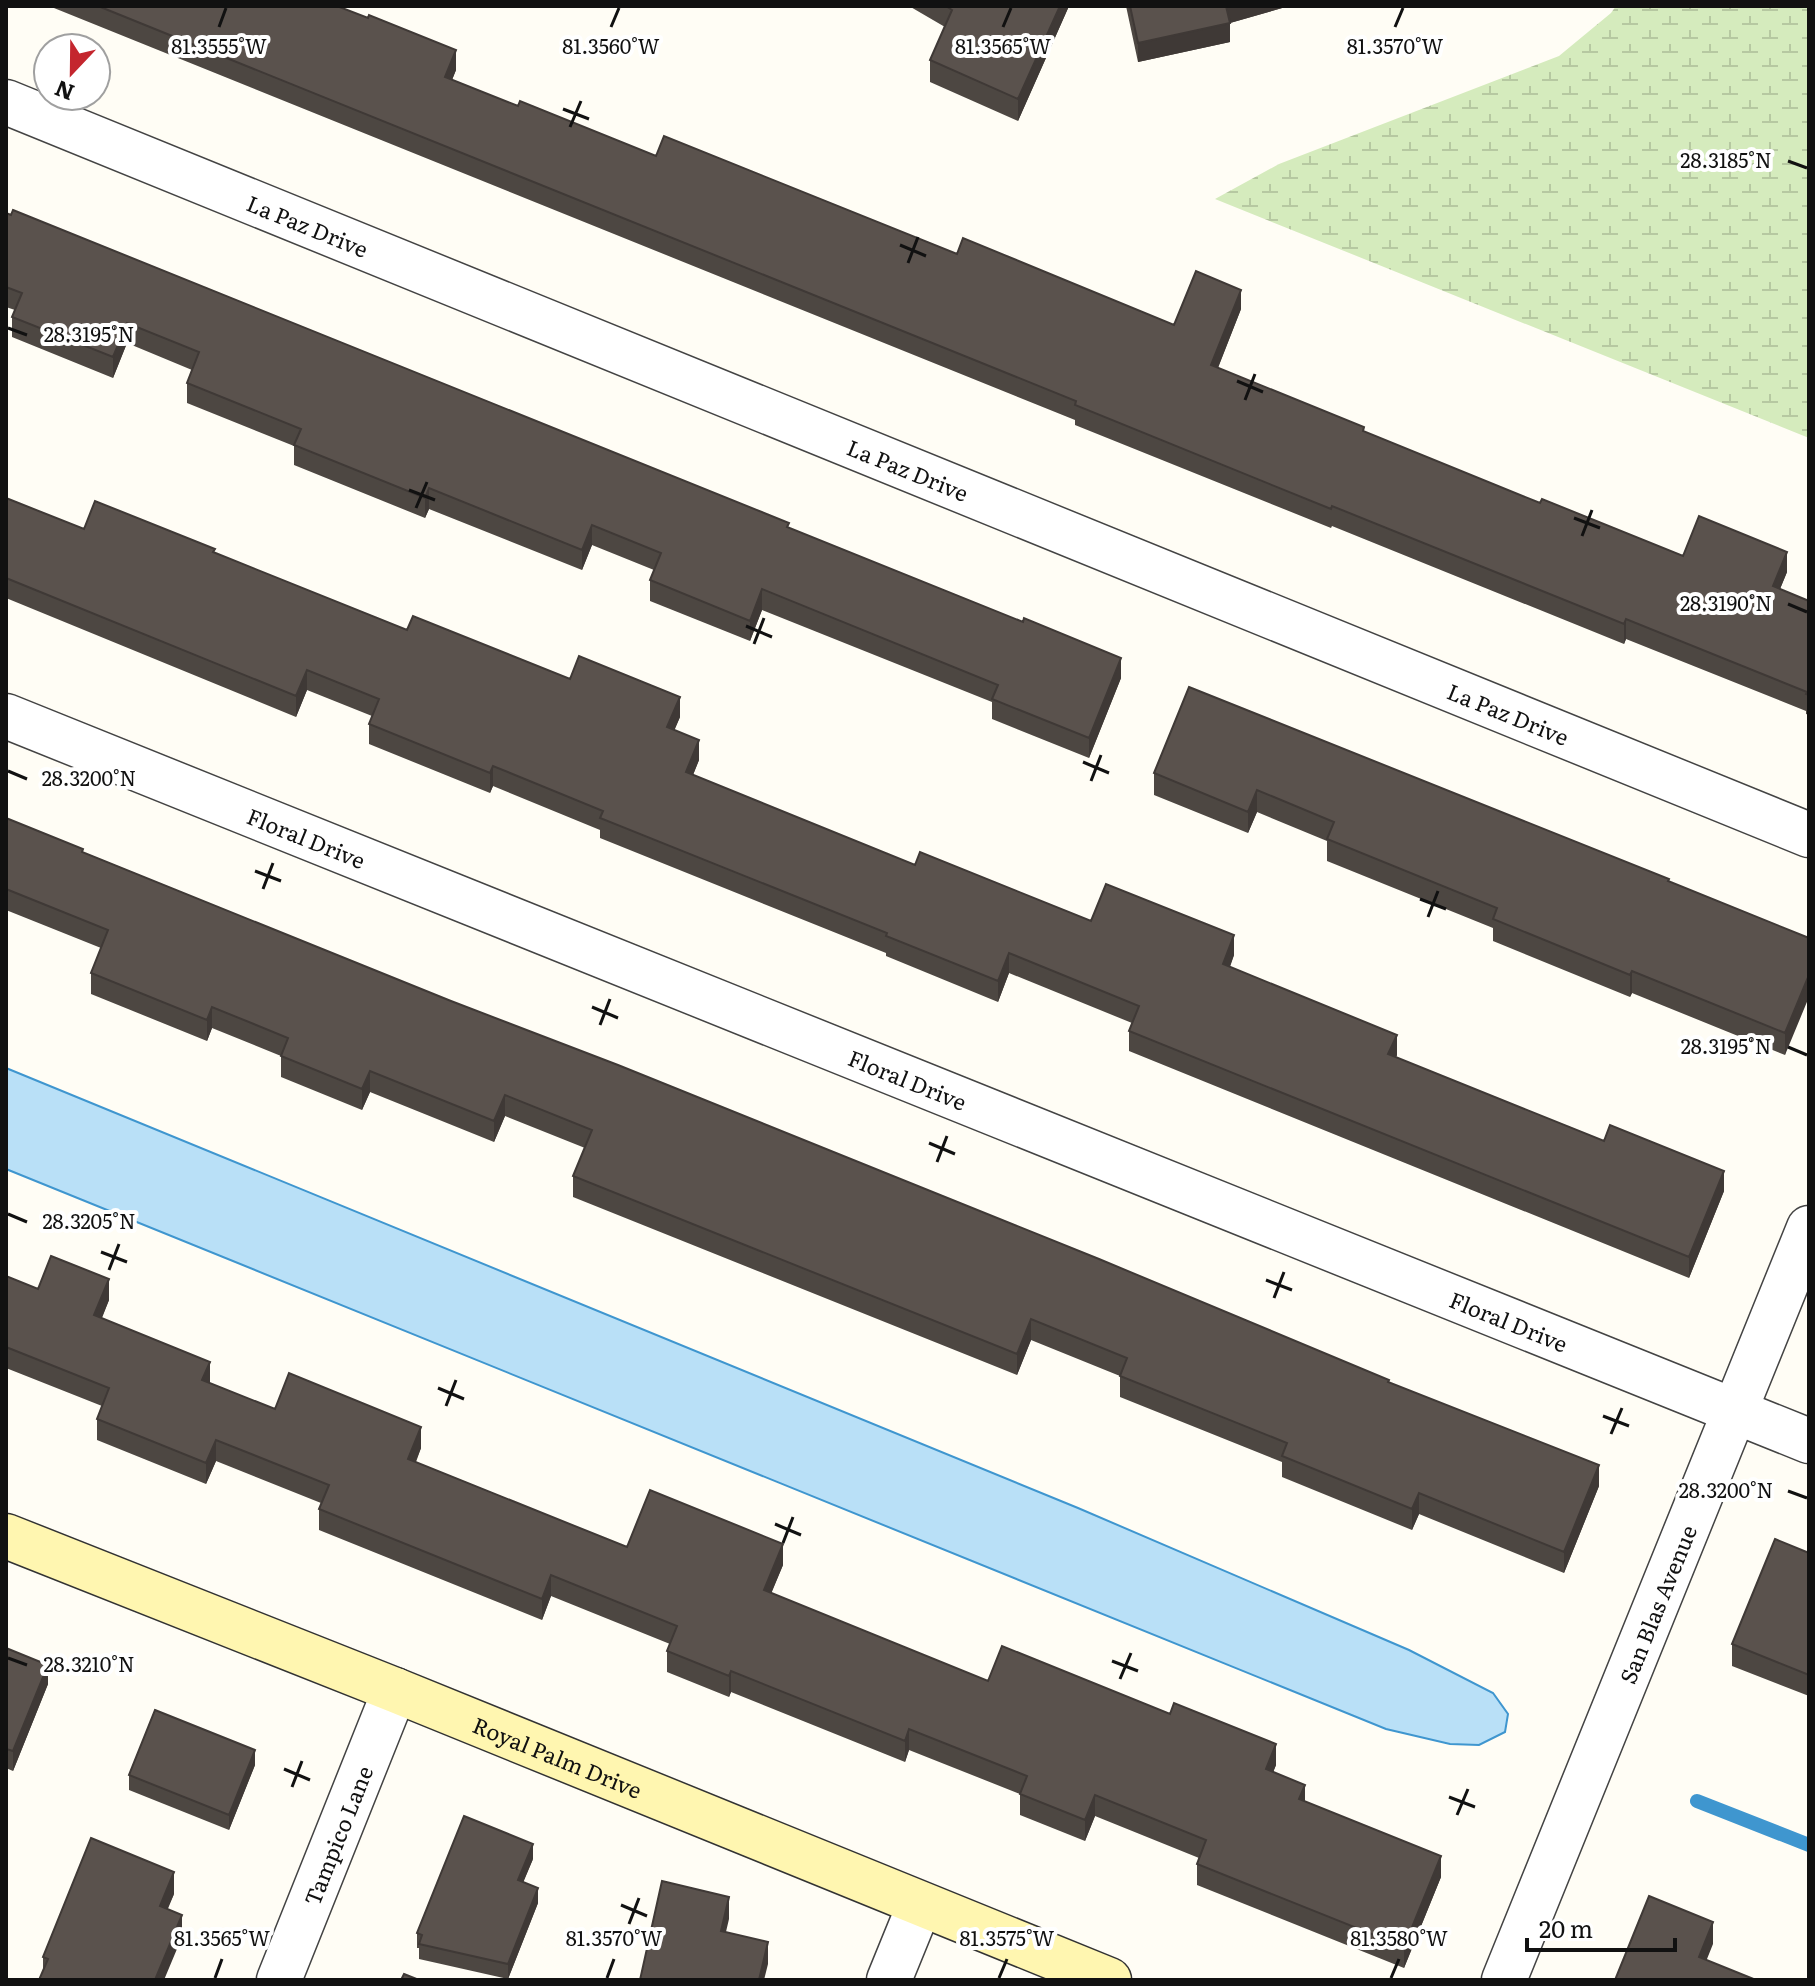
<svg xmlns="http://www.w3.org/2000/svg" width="1815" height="1986" viewBox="0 0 1815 1986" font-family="Literata,serif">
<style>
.wetland{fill:url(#wetland-marsh)}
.water{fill:#b9e0f7;stroke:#3f96cf;stroke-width:2}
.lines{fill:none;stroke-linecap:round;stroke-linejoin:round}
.stream{stroke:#3f96cf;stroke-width:14}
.street-casing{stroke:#444;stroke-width:47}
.secondary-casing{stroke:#333;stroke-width:47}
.street{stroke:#fff;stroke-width:44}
.secondary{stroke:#fff6b0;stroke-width:44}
.wall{fill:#4d4742}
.shaded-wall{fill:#3f3936}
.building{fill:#5a524d;stroke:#3f3936;stroke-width:2}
.ticks{fill:none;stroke:#111;stroke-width:3}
.labels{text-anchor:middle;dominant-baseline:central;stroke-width:8;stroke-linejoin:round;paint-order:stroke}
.street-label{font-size:22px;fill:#111;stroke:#fff}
.ticks-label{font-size:20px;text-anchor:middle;fill:#111;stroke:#fff;stroke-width:8;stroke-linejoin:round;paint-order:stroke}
</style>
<defs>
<pattern id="wetland-marsh" width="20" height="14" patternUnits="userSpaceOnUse" patternTransform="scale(2)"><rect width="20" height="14" fill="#d5ebbd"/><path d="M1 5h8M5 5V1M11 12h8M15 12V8" fill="none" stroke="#b6c8a1"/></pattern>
</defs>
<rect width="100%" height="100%" fill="#fffdf5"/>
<path class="wetland" d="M 1616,6 L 1809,6 L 1809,438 L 1215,199 L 1279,164 L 1559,56 L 1611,13 Z"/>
<path class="water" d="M 6,1068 L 1078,1508 L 1409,1650 L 1493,1693 L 1508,1714 L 1505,1732 L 1479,1745 L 1450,1744 L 1386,1729 L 6,1169 Z"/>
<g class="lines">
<path class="stream" d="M 1697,1801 L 1809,1845"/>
<defs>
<g id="street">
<path id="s1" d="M 6,102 L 1809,835"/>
<path id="s2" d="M 6,716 L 1809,1441"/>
<path id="s3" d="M 279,1980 L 395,1690"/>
<path d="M 889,1980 L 920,1904"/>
<path id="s4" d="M 1504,1980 L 1809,1228"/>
</g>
<g id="secondary">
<path id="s5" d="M 6,1536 L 395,1690 L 1109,1980"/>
</g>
</defs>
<use href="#street" class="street-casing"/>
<use href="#secondary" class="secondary-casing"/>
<use href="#street" class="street"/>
<use href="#secondary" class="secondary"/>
</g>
<path class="wall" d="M 49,6 L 337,6 L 456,70 L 452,80 L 518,106 L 656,156 L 1174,325 L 1241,309 L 1218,368 L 1364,432 L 1540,503 L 1683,556 L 1787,572 L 1780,589 L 1809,601 L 1809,715 L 1806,714 L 1806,711 L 1626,639 L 1624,644 L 1332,526 L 1331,528 L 1075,425 L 1075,420 Z
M 909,6 L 1069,6 L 1018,121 L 930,82 L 930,60 L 945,27 Z
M 1126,6 L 1289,6 L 1230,23 L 1230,42 L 1138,62 Z
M 6,213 L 789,528 L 1121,678 L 1089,758 L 992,719 L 992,702 L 762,610 L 750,641 L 650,601 L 650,580 L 654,570 L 592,545 L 582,570 L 429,509 L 425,518 L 294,465 L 294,446 L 187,403 L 187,383 L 192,370 L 127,343 L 113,378 L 12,337 L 12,317 L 15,310 L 6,307 Z
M 6,498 L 84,529 L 215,553 L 407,630 L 570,679 L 680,717 L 674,730 L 699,760 L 693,775 L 915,865 L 1091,921 L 1234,955 L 1230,967 L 1397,1055 L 1396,1057 L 1724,1191 L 1689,1278 L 1129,1051 L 1129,1031 L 1132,1023 L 1009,973 L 998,1002 L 886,956 L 886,953 L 600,838 L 600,830 L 493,786 L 490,793 L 369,744 L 369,724 L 372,716 L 307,690 L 296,717 L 6,598 Z
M 1189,687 L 1809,938 L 1785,1055 L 1632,993 L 1630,997 L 1493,941 L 1493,928 L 1327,861 L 1327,841 L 1257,812 L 1248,833 L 1154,795 L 1154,773 Z
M 6,818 L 83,852 L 1389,1383 L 1599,1486 L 1564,1573 L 1419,1514 L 1412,1530 L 1282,1477 L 1282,1462 L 1120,1397 L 1120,1376 L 1031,1340 L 1017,1375 L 573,1197 L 573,1176 L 585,1148 L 505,1116 L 494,1142 L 370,1092 L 362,1110 L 281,1077 L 281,1056 L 212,1028 L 207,1041 L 91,994 L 91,973 L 101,948 L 6,910 Z
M 6,1276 L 38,1289 L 109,1300 L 102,1318 L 210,1383 L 275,1409 L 421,1448 L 416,1462 L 627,1547 L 783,1565 L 771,1593 L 988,1681 L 1276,1765 L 1273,1772 L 1305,1801 L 1441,1877 L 1404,1968 L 1197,1885 L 1197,1864 L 1199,1858 L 1095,1816 L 1085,1841 L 1020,1815 L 1020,1794 L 909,1750 L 905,1762 L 731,1692 L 729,1697 L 667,1672 L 667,1651 L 670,1644 L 551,1596 L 542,1620 L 319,1530 L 319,1509 L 321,1503 L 216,1461 L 206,1484 L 97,1440 L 97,1419 L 102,1406 L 6,1368 Z
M 1809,1553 L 1809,1696 L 1732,1666 L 1732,1644 Z
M 6,1648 L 48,1684 L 13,1771 L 6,1768 Z
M 255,1765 L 229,1830 L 129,1790 L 129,1775 Z
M 533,1859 L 523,1882 L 538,1903 L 508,1979 L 419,1959 L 419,1948 L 417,1948 L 417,1933 Z
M 174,1894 L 167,1909 L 182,1937 L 43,1972 L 43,1957 Z"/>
<path class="shaded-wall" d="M 1060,6 L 1069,6 L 1018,121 L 1018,99 Z
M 1226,6 L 1289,6 L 1230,23 L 1230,42 L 1138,62 L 1138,43 Z
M 456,50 L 456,70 L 445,97 L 445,77 Z
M 1241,290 L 1241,309 L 1211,385 L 1211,365 Z
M 127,323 L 127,343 L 113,378 L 113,357 Z
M 429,488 L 429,509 L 425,518 L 425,498 Z
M 592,525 L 592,545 L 582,570 L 582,550 Z
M 1787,552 L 1787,572 L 1773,606 L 1773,586 Z
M 762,589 L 762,610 L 750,641 L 750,621 Z
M 1626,619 L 1626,639 L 1624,644 L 1624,624 Z
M 1121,658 L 1121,678 L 1089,758 L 1089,738 Z
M 307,670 L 307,690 L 296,717 L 296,696 Z
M 680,697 L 680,717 L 667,748 L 667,727 Z
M 699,740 L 699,760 L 686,792 L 686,772 Z
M 493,766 L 493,786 L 490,793 L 490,773 Z
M 1257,790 L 1257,812 L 1248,833 L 1248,812 Z
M 1234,935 L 1234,955 L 1223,984 L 1223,964 Z
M 1009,953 L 1009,973 L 998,1002 L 998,981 Z
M 1632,971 L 1632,993 L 1630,997 L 1630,975 Z
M 1809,975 L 1809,997 L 1785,1055 L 1785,1033 Z
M 212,1007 L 212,1028 L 207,1041 L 207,1020 Z
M 1397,1035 L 1397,1055 L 1388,1075 L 1388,1054 Z
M 370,1071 L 370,1092 L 362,1110 L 362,1089 Z
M 505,1095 L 505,1116 L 494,1142 L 494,1121 Z
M 1724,1171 L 1724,1191 L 1689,1278 L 1689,1257 Z
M 109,1279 L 109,1300 L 94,1336 L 94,1315 Z
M 1031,1319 L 1031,1340 L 1017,1375 L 1017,1354 Z
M 210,1362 L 210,1383 L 202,1380 Z
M 421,1427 L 421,1448 L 408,1480 L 408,1459 Z
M 216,1440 L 216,1461 L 206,1484 L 206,1463 Z
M 1599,1465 L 1599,1486 L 1564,1573 L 1564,1552 Z
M 1419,1493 L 1419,1514 L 1412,1530 L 1412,1509 Z
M 783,1544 L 783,1565 L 764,1611 L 764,1590 Z
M 551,1575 L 551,1596 L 542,1620 L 542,1599 Z
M 48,1665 L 48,1684 L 13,1771 L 13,1751 Z
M 731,1671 L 731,1692 L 729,1697 L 729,1676 Z
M 909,1729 L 909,1750 L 905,1762 L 905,1741 Z
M 1276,1744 L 1276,1765 L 1266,1790 L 1266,1769 Z
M 255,1750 L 255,1765 L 229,1830 L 229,1815 Z
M 1305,1785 L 1305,1806 L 1299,1799 Z
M 1095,1795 L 1095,1816 L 1085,1841 L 1085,1820 Z
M 533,1844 L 533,1859 L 518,1895 L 518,1880 Z
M 1441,1856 L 1441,1877 L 1404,1968 L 1404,1947 Z
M 174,1872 L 174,1894 L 160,1928 L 160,1906 Z
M 538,1888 L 538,1903 L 508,1979 L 508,1964 Z
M 729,1897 L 729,1919 L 721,1953 L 721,1931 Z
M 182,1915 L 182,1937 L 164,1980 L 155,1980 Z
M 1713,1922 L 1713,1944 L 1699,1979 L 1699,1957 Z
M 768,1942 L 768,1964 L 764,1980 L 759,1980 Z"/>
<path class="building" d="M 98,6 L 337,6 L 368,18 L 369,15 L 456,50 L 445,77 L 518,106 L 520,101 L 656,156 L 664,136 L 957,254 L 963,238 L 1174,325 L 1196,271 L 1241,290 L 1211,365 L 1364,427 L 1363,431 L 1540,503 L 1542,499 L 1683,556 L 1699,516 L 1787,552 L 1773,586 L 1809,601 L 1809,695 L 1806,694 L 1807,692 L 1626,619 L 1624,624 L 1332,506 L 1331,509 L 1075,405 L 1076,401 Z
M 946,6 L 1060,6 L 1018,99 L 930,60 L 952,10 Z
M 1130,6 L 1226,6 L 1230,23 L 1138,43 Z
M 13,210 L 789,523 L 787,527 L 1023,622 L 1024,618 L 1121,658 L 1089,738 L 992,699 L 998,685 L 762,589 L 750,621 L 650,580 L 661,553 L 592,525 L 582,550 L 429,488 L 425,498 L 294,445 L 301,429 L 187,383 L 199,352 L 127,323 L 113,357 L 12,317 L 22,293 L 6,287 L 6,213 L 11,215 Z
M 6,498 L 84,529 L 95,501 L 215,549 L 213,552 L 407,630 L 413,616 L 570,679 L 579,656 L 680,697 L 667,727 L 699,740 L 686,772 L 915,865 L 920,852 L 1091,921 L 1106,884 L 1234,935 L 1223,964 L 1397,1035 L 1388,1054 L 1604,1141 L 1610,1125 L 1724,1171 L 1689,1257 L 1129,1031 L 1139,1006 L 1009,953 L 998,981 L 886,936 L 887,933 L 600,818 L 603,811 L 493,766 L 490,773 L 369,724 L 379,699 L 307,670 L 296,696 L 6,578 Z
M 1189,687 L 1669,879 L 1668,881 L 1809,938 L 1809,975 L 1785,1033 L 1632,971 L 1630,975 L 1493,919 L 1497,908 L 1327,839 L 1334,822 L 1257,790 L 1248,812 L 1154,773 Z
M 6,818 L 83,849 L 82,852 L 451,1001 L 618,1065 L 1099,1259 L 1389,1380 L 1388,1382 L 1599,1465 L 1564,1552 L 1419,1493 L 1412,1509 L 1282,1456 L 1287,1443 L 1120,1376 L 1127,1358 L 1031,1319 L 1017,1354 L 573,1176 L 592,1130 L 505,1095 L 494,1121 L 370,1071 L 362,1089 L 281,1056 L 288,1038 L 212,1007 L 207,1020 L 91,973 L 108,930 L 6,889 Z
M 51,1256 L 109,1279 L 94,1315 L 210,1362 L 202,1380 L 275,1409 L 289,1373 L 421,1427 L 408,1459 L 627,1547 L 650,1490 L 783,1544 L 764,1590 L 988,1681 L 1002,1646 L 1170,1714 L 1174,1703 L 1276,1744 L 1266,1769 L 1305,1785 L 1299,1799 L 1441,1856 L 1404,1947 L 1197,1864 L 1206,1840 L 1095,1795 L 1085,1820 L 1020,1794 L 1027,1776 L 909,1729 L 905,1741 L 731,1671 L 729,1676 L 667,1651 L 677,1626 L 551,1575 L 542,1599 L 319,1509 L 329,1485 L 216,1440 L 206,1463 L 97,1419 L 109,1388 L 6,1347 L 6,1276 L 38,1289 Z
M 1775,1539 L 1809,1553 L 1809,1675 L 1732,1644 Z
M 6,1648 L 48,1665 L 13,1751 L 6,1749 Z
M 155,1710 L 255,1750 L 229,1815 L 129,1775 Z
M 464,1816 L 533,1844 L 518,1880 L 538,1888 L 508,1964 L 419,1944 L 422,1935 L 417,1933 Z
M 91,1838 L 174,1872 L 160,1906 L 182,1915 L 155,1980 L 39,1980 L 48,1959 L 43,1957 Z
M 662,1881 L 729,1897 L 721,1931 L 768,1942 L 759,1980 L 640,1980 Z
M 1649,1896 L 1713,1922 L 1699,1957 L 1756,1980 L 1615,1980 Z
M 404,1974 L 419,1980 L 401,1980 Z"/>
<path class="ticks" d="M 219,27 L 226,8M 611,27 L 619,8M 1003,27 L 1011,8M 1395,27 L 1403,8M 563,109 L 589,119M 570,127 L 581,101M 1788,161 L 1807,168M 900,245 L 926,256M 908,263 L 918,237M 8,328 L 27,335M 1237,381 L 1263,392M 1245,400 L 1255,374M 409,490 L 435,500M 416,508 L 427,482M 1574,518 L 1600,528M 1582,536 L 1592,510M 1788,604 L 1807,612M 746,626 L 772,637M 754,644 L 764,618M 1083,762 L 1109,773M 8,771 L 27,779M 1091,781 L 1101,755M 255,871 L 281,881M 263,889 L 273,863M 1420,899 L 1446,909M 1428,917 L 1438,891M 592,1007 L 618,1018M 600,1025 L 610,999M 1788,1047 L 1807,1055M 929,1143 L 955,1154M 937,1162 L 947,1136M 8,1214 L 27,1222M 101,1252 L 127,1262M 109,1270 L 119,1244M 1266,1280 L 1292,1290M 1274,1298 L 1284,1272M 438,1388 L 464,1399M 446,1406 L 456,1380M 1603,1416 L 1629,1426M 1611,1434 L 1622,1408M 1788,1491 L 1807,1498M 775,1524 L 801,1535M 783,1543 L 793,1517M 8,1658 L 27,1665M 1112,1661 L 1138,1671M 1120,1679 L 1131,1653M 284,1769 L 310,1780M 292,1787 L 302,1761M 1449,1797 L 1475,1807M 1457,1815 L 1468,1789M 621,1905 L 647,1916M 629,1924 L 639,1898M 215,1978 L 222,1959M 607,1978 L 614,1959M 999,1978 L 1007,1959M 1391,1978 L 1399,1959"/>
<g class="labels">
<g class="street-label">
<text stroke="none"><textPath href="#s1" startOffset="326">La Paz Drive</textPath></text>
<text stroke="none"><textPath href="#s1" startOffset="974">La Paz Drive</textPath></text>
<text stroke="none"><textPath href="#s1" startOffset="1622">La Paz Drive</textPath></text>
<text stroke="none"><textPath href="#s2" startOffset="324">Floral Drive</textPath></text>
<text stroke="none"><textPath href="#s2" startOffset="972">Floral Drive</textPath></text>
<text stroke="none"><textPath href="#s2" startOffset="1620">Floral Drive</textPath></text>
<text stroke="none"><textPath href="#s4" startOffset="406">San Blas Avenue</textPath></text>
<text stroke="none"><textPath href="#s5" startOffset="594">Royal Palm Drive</textPath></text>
<text stroke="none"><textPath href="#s3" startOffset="156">Tampico Lane</textPath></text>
</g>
</g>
<g class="ticks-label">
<text x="219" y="54">81.3555°W</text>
<text x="611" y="54">81.3560°W</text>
<text x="1003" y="54">81.3565°W</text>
<text x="1395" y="54">81.3570°W</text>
<text x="1726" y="168">28.3185°N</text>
<text x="89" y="342">28.3195°N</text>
<text x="1726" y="611">28.3190°N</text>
<text x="89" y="786">28.3200°N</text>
<text x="1726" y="1054">28.3195°N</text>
<text x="89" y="1229">28.3205°N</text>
<text x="1726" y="1498">28.3200°N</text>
<text x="89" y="1672">28.3210°N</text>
<text x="222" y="1946">81.3565°W</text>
<text x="614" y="1946">81.3570°W</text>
<text x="1007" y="1946">81.3575°W</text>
<text x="1399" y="1946">81.3580°W</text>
</g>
<rect width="1815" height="1986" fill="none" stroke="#111111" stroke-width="16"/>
<g transform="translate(72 72) rotate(202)"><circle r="38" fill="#ffffff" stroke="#a0a0a0" stroke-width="2"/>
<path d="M0-6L14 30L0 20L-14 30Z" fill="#c4262e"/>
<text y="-12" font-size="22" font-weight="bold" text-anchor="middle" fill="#111111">N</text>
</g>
<path d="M1527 1938v12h148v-12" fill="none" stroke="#111111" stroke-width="4"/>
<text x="1539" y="1938" font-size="24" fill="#111111" stroke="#ffffff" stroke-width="6" paint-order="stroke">20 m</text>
</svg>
